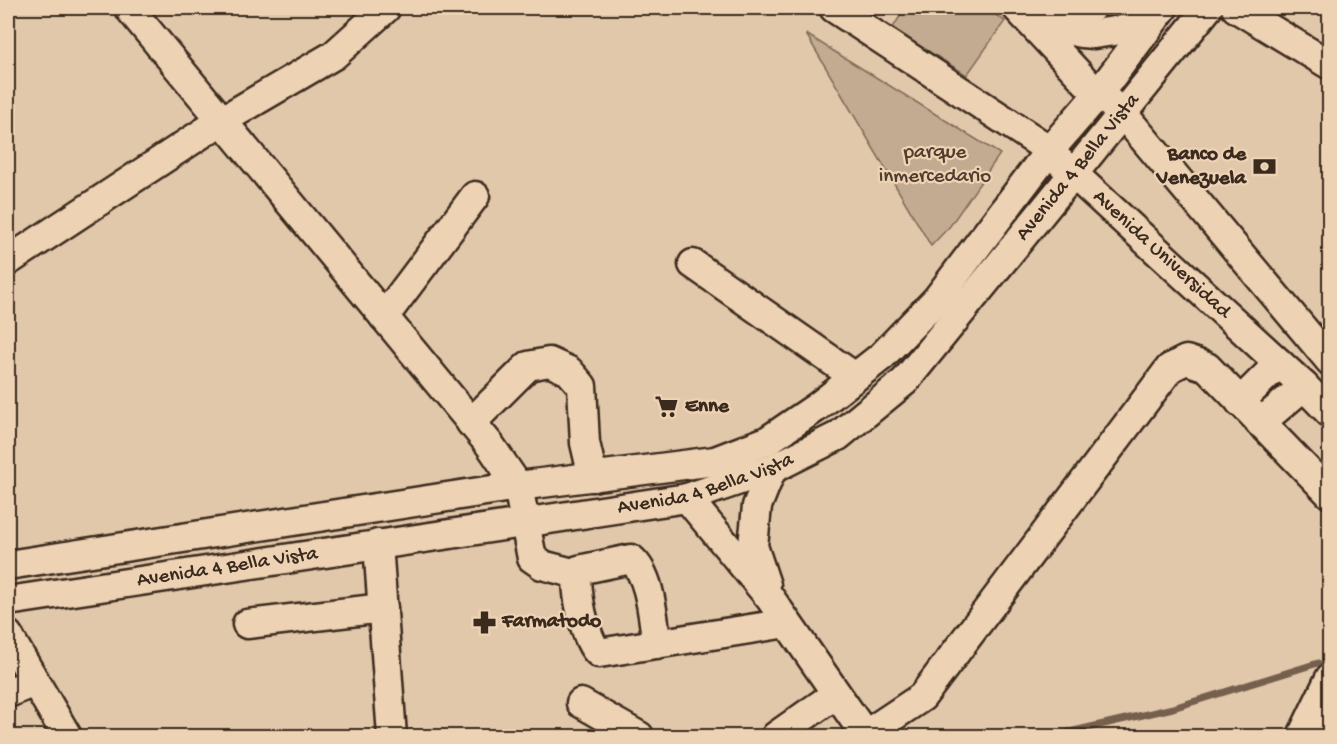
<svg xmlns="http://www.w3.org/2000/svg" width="1337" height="744" viewBox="0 0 1337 744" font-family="'Gochi Hand',sans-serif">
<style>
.green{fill:#c3ab91;stroke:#7f6a58;stroke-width:1.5}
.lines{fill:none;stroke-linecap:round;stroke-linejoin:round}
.stream{stroke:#745f4d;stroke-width:7}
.minor-casing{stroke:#3b2a1e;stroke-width:33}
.minor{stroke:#edd2b4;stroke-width:28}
.labels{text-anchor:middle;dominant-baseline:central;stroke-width:4.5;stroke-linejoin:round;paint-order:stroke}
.park-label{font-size:21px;fill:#4f3d2f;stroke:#edd2b4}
.poi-label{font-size:21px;font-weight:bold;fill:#3b2a1e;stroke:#edd2b4;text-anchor:start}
.street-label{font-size:21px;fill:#3b2a1e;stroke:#edd2b4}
</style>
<rect width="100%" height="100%" fill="#e2c8ab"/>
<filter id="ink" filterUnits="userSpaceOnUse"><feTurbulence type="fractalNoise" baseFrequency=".0167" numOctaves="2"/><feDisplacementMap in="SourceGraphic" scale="12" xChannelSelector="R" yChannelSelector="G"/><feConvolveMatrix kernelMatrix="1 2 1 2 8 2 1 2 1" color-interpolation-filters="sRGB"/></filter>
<g filter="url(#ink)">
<path class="green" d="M 905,8 L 985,8 L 1005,21 L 967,75 L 892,29 Z
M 806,34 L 1000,154 L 950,226 L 931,246 Z"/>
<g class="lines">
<path class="stream" d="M 1052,736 L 1173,708 L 1318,663"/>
<defs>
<g id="minor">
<path d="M 129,8 L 490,445 L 518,486 L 532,558 L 542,565 L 577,574"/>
<path id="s1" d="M 834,8 L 1042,145 L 1304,386 L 1330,413"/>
<path d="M 1017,8 L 1088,84 L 1123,114 L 1330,361"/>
<path d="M 1236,8 L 1330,65"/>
<path d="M 1042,11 C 1060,14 1075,18 1091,8"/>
<path d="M 1030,21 L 1082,33 L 1094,34 L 1148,26"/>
<path d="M 8,261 L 221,121 L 334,55 L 386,8"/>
<path d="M 693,264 L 855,377"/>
<path d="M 384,317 L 475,196"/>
<path d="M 1240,402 L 1279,363"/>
<path d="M 471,423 L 528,366 L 549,362 L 569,371 L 582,386 L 585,443 L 593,477"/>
<path d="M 1260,423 L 1304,386"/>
<path d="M 687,498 L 770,598 L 866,736"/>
<path d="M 378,544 L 392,736"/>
<path d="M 8,565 L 518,486 L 715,461 L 767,441 L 817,407 L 882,356 L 937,299 L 1049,151 L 1099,93 L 1163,8"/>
<path d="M 766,585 L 753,546 L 757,506 L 772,469"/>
<path id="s2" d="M 8,601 L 687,498 L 772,469 L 838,436 L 905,381 L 1208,8"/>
<path d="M 247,624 L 383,608"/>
<path d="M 8,635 L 67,736"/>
<path d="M 657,644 C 653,620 651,575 631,559 L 579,570 C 573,585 585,642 599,653 L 787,623"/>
<path d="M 8,693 L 34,682"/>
<path d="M 581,703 L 639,736"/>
<path d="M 865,735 L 922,697 L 1170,368 L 1186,360 L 1207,367 L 1330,494"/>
<path d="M 776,736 L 836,694"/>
<path d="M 1302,736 L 1330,678"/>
</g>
</defs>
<use href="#minor" class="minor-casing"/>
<use href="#minor" class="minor"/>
</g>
</g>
<defs>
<symbol id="bank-bare" viewBox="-9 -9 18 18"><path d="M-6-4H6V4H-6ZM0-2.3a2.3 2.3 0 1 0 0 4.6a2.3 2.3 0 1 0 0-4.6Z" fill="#3b2a1e" stroke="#edd2b4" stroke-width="2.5" paint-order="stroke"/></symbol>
<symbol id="supermarket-bare" viewBox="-9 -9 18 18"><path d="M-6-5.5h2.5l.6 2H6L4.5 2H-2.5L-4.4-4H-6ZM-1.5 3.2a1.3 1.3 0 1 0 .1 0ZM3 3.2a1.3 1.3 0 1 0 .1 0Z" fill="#3b2a1e" stroke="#edd2b4" stroke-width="2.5" paint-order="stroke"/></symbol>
<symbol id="pharmacy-bare" viewBox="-9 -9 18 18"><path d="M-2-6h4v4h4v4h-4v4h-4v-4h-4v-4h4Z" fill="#3b2a1e" stroke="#edd2b4" stroke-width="2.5" paint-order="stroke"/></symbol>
</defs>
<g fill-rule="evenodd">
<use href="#bank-bare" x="1248" y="150" width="33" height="33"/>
<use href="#supermarket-bare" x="650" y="390" width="33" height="33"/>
<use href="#pharmacy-bare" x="468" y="606" width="33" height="33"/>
</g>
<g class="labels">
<g class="park-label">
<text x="935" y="153">parque<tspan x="935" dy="24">inmercedario</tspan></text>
</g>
<g class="poi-label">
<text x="1246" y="155" text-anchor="end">Banco de<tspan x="1246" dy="24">Venezuela</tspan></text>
<text x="685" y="407">Enne</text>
<text x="502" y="622">Farmatodo</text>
</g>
<g class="street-label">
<text stroke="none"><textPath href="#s2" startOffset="1212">Avenida 4 Bella Vista</textPath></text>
<text stroke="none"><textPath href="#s1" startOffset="411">Avenida Universidad</textPath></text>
<text stroke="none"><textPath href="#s2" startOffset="708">Avenida 4 Bella Vista</textPath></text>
<text stroke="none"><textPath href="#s2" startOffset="222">Avenida 4 Bella Vista</textPath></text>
</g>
</g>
<rect width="1337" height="744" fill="none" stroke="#edd2b4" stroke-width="30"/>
<rect x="15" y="15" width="1307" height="714" fill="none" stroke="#3b2a1e" stroke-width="2" filter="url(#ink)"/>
</svg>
